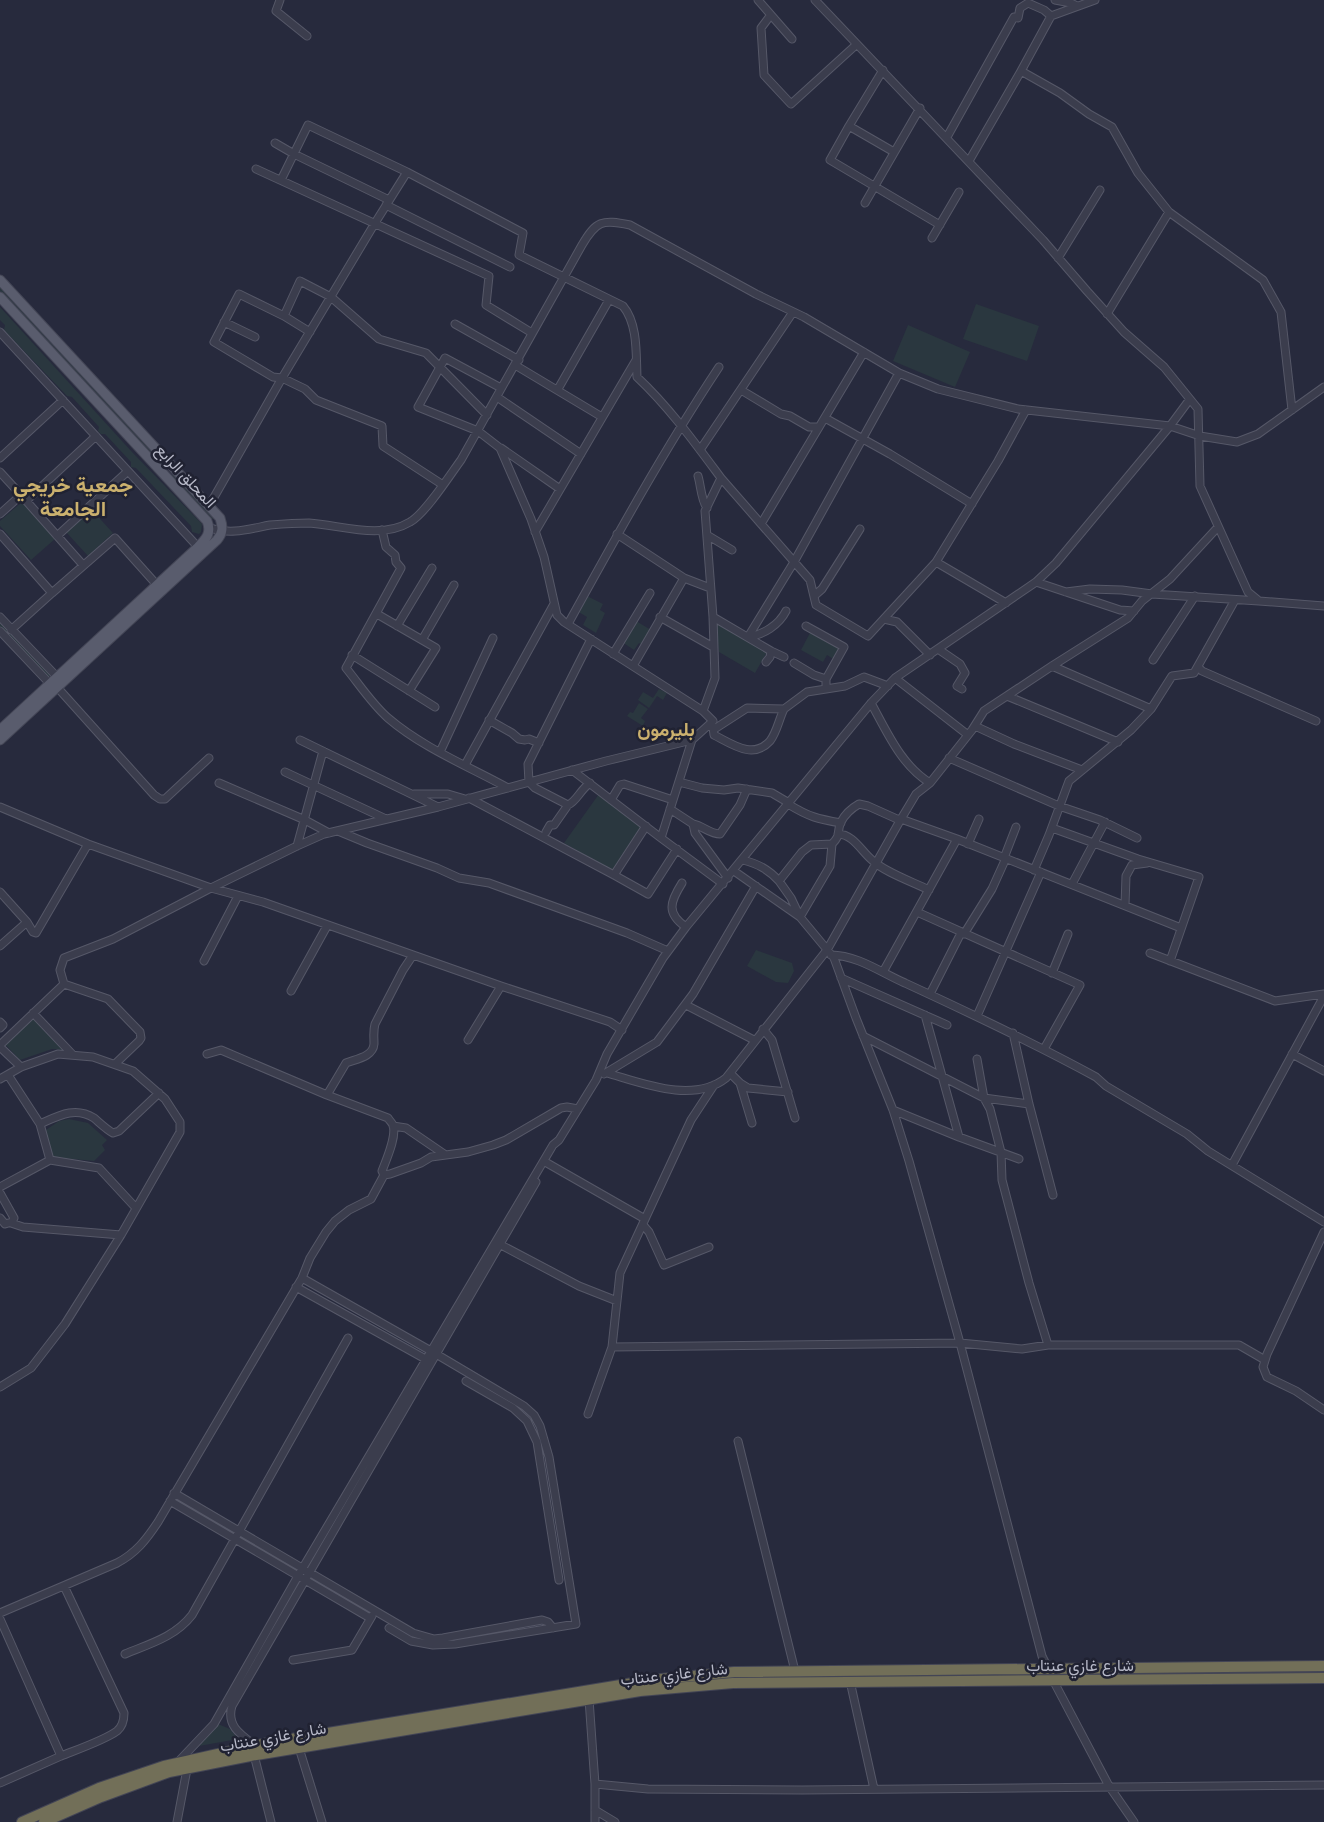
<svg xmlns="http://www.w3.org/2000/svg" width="1324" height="1822" viewBox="0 0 1324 1822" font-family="'Space Grotesk',Vazirmatn,sans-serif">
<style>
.green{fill:#2a373f}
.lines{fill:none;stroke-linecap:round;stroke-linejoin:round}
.minor-casing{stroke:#565868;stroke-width:9}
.major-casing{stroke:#444656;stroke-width:11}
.highway-casing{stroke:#434555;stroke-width:12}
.minor{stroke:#3b3d4d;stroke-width:7}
.major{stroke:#595c6d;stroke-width:9}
.highway{stroke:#726f58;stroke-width:10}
.labels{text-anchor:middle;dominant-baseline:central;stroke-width:5;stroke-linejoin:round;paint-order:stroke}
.street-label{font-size:16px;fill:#b7b9c8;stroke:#202232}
.quarter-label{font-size:19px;font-weight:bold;fill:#cbb16e;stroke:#202232}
.district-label{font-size:21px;font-weight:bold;fill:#cbb16e;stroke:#202232}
</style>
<rect width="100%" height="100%" fill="#272a3d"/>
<path class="green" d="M 0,286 L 167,467 L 167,469 L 165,470 L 145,449 L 19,312 L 0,291 Z
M 976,304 L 1039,326 L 1027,361 L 963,339 Z
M 0,307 L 132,452 L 202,524 L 201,532 L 199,534 L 192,532 L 191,526 L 136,468 L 131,467 L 131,462 L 105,434 L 101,434 L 98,431 L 99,427 L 72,397 L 67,396 L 4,330 L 5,325 L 0,320 Z
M 908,325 L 970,352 L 955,387 L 893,361 Z
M 172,475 L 175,475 L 215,517 L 214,519 L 212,519 L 172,477 Z
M 23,501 L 56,538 L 31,560 L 0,526 L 0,521 Z
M 91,509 L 113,533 L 88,556 L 66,532 Z
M 587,596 L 603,604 L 600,610 L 605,613 L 596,633 L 583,625 L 587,617 L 577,611 Z
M 636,621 L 651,630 L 642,645 L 639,643 L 634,650 L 622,642 Z
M 0,622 L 51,674 L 50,676 L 48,677 L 0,628 Z
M 716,623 L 767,652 L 755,673 L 719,652 Z
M 811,631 L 842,648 L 835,660 L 827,655 L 823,662 L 801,650 Z
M 659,689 L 667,693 L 663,700 L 657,696 L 649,708 L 638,700 L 643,692 L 653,698 Z
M 639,703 L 648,709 L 641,718 L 645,721 L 643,726 L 627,716 L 630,712 L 633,713 Z
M 599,794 L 642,826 L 613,871 L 564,843 Z
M 756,950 L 792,963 L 794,971 L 788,983 L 776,982 L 747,966 Z
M 30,1016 L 34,1018 L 66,1050 L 52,1049 L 20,1060 L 3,1042 Z
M 69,1119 L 88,1123 L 107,1140 L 102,1145 L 105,1150 L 94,1161 L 52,1157 L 40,1134 L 59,1121 Z
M 218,1724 L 230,1729 L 238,1739 L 199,1746 Z"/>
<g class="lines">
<defs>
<path id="minor" d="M 280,0 L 276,11 L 307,36
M 758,0 L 792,39
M 815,0 L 1043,240 L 1087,291 L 1124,332 L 1164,367 L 1198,409 L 1200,486 L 1248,592 L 1259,601 L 1324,606
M 1055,0 L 1071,3 L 1077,6
M 770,16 L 761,28 L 764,75 L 791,104 L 857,44
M 1051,16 L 1095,0
M 883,70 L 849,126 L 894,152
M 849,126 L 830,160 L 940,225
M 947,137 L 1014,17 L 1018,18 L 1020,8 L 1028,3 L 1044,10 L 1051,16 L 1021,71
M 275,143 L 294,154 L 389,200
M 969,161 L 1021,71 L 1060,93 L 1089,114 L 1112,127 L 1138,173 L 1169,212 L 1263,280 L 1281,312 L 1292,410
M 256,169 L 489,276 L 486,305 L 532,333
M 281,180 L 308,125 L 407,172 L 523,233 L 519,255 L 623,306 C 638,324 636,354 637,377 C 669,407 695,443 721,478 L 705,511 L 713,617 L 715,678 L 703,711
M 865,203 L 920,108
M 386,205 L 510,267
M 932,238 L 959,192
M 1058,258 L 1100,190
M 1107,314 L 1169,212
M 284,316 L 300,281 L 331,297 L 379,339 L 426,353 L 487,415
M 224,322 L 255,337
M 455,324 L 519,360
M 0,332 L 198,547
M 310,332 L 284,316 L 239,294 L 214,342 L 273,377 L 282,378 L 305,389 L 316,400 L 382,426 L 383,446 L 443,485
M 515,365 L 602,417
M 501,388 L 445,358 L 418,407 L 478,431 L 500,448 L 531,519 L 544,557 L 557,615 L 564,622 L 703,711 L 713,721 L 692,740 L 661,838 L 723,884
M 558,389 L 609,300
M 741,390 L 781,414 L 790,416 L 809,427 L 819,427
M 497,397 L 581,454
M 825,418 L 890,454 L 972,504
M 501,448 L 560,489
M 700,450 L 793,312
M 0,458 L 63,400
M 0,472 L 21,495 L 0,514
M 698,476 C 701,486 701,500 707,508
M 721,478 L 810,580 L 816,605 L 868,636 L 936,562 L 998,461 L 1026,410
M 21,495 L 83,565
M 26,501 L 96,436
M 209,506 L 282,378 L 375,223 L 407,172
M 761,524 L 864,352
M 210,528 C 231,535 249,529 270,525 C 282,524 296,523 309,523 C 341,525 380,540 410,522 C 425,514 450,475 461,460 L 582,245 C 596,221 602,219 630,225 L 756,294 L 804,317 L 899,373 L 938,389 L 1018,409 L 1170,426 L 1190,399
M 382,530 L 386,547 L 395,555 L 396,562 L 401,568 L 346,668 C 359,684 372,704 388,718 C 423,748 468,766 508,788
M 535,532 L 636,360
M 0,534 L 52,593 L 11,630
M 617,534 L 684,578 L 710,588
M 707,535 L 732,550
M 57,536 L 128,471
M 936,562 L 1006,603
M 1036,582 L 1120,610 L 1134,611
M 1066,592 L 1090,589 L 1122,590 L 1152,594 L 1259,601
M 52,593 L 115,538 L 157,585
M 814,596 L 822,589 L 860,529
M 377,614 L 436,648 L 409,691
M 0,617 L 60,680
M 660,617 L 713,647
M 713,617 L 771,651 L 770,657 L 766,662
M 884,619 L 897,622 L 930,655
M 568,624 C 616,537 664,450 719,367
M 397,626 L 432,568
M 806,626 L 844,647 L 826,679 L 826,688
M 0,631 L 53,687
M 748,637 L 794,562 L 899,373
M 748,637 C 763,635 779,625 786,611
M 422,640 L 454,585
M 938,649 L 960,664 L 965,673 L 957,686 L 962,689
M 771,651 L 784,657
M 613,654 L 650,593
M 352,655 L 435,707
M 1153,660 L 1195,596
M 794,663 L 814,675 L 826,679
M 633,666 L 684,578
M 1052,666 L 1151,709
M 1198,667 L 1202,671 L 1316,721
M 895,678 L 968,735
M 57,687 L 154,795 L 160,799 L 165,799 L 209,758
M 1007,696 L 1118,742
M 871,703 C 887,732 901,765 930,783 L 972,730 L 984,711 L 1052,666 L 1128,618 L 1142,601 L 1170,579 L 1218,527
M 489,720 L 512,733 L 519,739 L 525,740 L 529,739 L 539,743
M 708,726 L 716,728 L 747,708 L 784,709 L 807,692 L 845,686 L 864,677 L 888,686
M 975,726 L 1014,744 L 1082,770
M 713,727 L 714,735 C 732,744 753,760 770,741 C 777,732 779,719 784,709
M 300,740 L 438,807
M 440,752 L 493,638
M 949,758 L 1059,806 L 1100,820 L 1137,838
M 465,765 L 554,604
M 572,770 L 661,838
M 285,772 L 386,819
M 679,782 L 702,788 L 724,790 L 738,788 L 772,793 L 789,803
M 219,783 L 305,820 L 329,833
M 590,783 C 580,790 577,801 568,805 L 535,788 L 529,782 L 528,764 L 591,639
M 414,794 L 448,794 L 465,799
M 469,798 L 614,875 L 648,894 L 677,849
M 611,800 L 620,785 L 624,784 L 673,800
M 788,804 C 809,817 818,819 841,823
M 0,807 L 88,844 L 211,888 L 297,846 L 324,834 L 438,807 L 606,761 L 692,740
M 670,809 L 693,824 L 695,833 L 728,878
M 693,824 C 703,826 710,834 720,834 L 740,805 L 747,789
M 1052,828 L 1138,859 L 1199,877 L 1170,961
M 338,831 L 367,843 L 437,868 L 459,878 L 489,883 L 627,933 L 668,951
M 546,832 L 550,825 L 554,825 L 568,805
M 838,834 C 853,834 862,852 872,860 C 884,872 913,882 929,890
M 968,844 L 979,819
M 297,846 L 323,751
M 1004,858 L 1016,827
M 743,860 C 758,864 768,869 779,881
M 1034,870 L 1049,835 L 1069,781 L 1131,730 L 1151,709 L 1172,676 L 1194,673 L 1235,600
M 734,871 L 800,917 L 834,958 L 856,1018 L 893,1110 L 909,1161 L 960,1343 L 1042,1656 L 1048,1668
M 614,875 L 646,826
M 682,883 C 670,902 666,913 686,927
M 1072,884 L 1105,822
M 0,892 L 27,922 L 0,946
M 1125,905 L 1126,876 L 1132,865 L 1147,863
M 917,912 L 1080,985 L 1044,1049
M 800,917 L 830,866 L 832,844 C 842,834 836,833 841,822 C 845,814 852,808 859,804 L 868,806 L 897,819 L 901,819 L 957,839 L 1181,928
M 800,917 L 791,898 L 779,881 L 802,852 L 811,845 L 832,844
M 27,922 L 33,932 L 36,933 L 88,844
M 964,934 L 992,889 L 1006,858
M 1150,953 L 1275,1001 L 1324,994
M 831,955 C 857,955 882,973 905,983 C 970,1013 1034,1043 1096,1077 L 1106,1086 L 1187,1134 L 1208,1151 L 1324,1222
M 204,961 L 238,896
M 883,972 L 957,839
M 1052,973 L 1068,934
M 841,978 L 947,1025
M 291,991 L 327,926
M 930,994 L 961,933
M 686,1005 L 754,1040
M 33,1013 L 73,1055
M 925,1015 L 959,1137
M 977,1016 L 1041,872
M 0,1022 L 3,1025 L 0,1028
M 763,1029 L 772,1040 L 795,1118
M 1013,1033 L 1029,1104 L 1053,1195
M 863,1036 L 984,1098 L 1029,1104
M 468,1040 L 501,986
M 0,1045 L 64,984
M 0,1047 L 21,1067
M 207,1054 L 221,1050 L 327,1095 L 388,1118 C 390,1121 392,1123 393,1125 C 397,1137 386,1160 382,1171 L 384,1175
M 1292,1054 L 1324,1071
M 977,1059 L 984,1098 L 990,1109 L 1001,1152 L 1002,1180 L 1029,1283 L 1048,1345
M 115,1064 L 139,1041 L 141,1038 L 140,1032 L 108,999 L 64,984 L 60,970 L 64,958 L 113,939 L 211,888 L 263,902 L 501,986 L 610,1022 L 622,1030
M 607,1073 C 642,1083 693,1104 726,1078 L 827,950 L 901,819 L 916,794 L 930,783
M 730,1073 L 740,1083 L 752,1123
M 604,1074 L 657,1042 L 693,994 L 756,886
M 8,1075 L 40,1124 C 58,1116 75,1106 94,1118 C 100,1123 106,1129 113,1133 L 119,1131 L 159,1093
M 0,1079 L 21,1067 L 58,1054 L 93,1057 L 133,1071 L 165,1099 L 180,1122 L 180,1132 L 121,1235
M 740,1083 L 748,1088 L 788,1092
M 327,1095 L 346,1063 C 356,1059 373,1057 374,1044 C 374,1036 373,1031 375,1024 L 403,970 L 413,955
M 893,1110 L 959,1137 L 1019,1159
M 40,1124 L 50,1160 L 99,1168 L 136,1208
M 393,1126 L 406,1128 L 444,1154
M 547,1163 L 645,1219
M 1232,1165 L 1324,996
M 0,1187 L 50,1160
M 0,1193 L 14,1218 L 12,1222 L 5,1224 L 0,1218
M 643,1225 L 649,1232 L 664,1265 L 709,1247
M 1324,1232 L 1267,1354 L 1263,1367 L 1267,1377 L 1296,1391 L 1324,1410
M 501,1245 L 579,1286 L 617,1301
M 302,1278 L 431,1351 L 524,1406 L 534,1415 L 540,1426 L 549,1457 L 576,1624 L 455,1644 L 433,1645 L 411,1641 L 389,1628
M 296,1287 L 429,1361
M 612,1347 L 960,1343 L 1022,1349 L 1048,1345 L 1239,1345 L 1265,1360
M 466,1381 L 513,1408 L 527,1421 L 537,1442 L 559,1580
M 0,1387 L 31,1368 L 65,1324 L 121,1235 L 23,1227 L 11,1223
M 588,1414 L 612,1347 L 620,1273 L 691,1120 L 714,1085
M 738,1441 L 795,1671
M 174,1493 L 413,1633 L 434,1639 L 443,1638 L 542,1620 L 548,1622 L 553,1628
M 170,1501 L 370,1618
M 0,1613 L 117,1563 C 136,1553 146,1540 158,1522 L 302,1278 L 310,1258 L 326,1232 L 335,1221 L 349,1210 L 371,1199 L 384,1175 L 390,1174 L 421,1163 L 431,1157 L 468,1152 L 493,1145 L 506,1140 L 561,1108 L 567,1107 L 578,1109
M 0,1619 L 61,1756 C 76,1750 105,1740 117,1731 C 123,1726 124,1719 124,1713 L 64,1586
M 125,1654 C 149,1644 175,1637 192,1615 L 348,1338
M 293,1660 L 352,1650 L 372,1616
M 1053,1680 L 1109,1786 L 1134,1822
M 850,1681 L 874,1789
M 589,1699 L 595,1784 L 595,1822
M 256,1746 C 241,1735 226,1726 232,1706 L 536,1182
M 299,1748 L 322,1822
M 254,1755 L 271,1822
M 177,1763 L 214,1724 L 298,1576 L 553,1145 L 559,1140 L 596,1080 L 607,1054 L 663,958 L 686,927 L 871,703 L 895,678 L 1036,582 L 1056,563 L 1170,426 L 1200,436 L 1237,442 L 1258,434 L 1324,387
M 0,1783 L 61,1756
M 595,1784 L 648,1789 L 802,1790 L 1324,1785
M 595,1810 L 615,1822
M 177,1822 L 187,1769"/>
<path id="major" d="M 0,280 L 220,518 C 223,527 223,533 217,540 L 0,740
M 0,297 L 207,521 C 212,533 206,539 198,547 L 0,730"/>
<path id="highway" d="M 22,1822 L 99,1788 L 164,1766 L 267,1743 L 651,1680 L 734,1672 L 1324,1666
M 44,1822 L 101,1797 L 169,1772 L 250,1756 L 640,1691 L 733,1683 L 1324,1678"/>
</defs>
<use href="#minor" class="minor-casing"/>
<use href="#major" class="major-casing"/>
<use href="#highway" class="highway-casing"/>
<use href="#minor" class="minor"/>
<use href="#major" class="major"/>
<use href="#highway" class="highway"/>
</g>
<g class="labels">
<g class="street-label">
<text transform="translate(186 476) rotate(47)">المحلق الرابع</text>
<text x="1080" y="1665">شارع غازي عنتاب</text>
<text transform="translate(674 1674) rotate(-6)">شارع غازي عنتاب</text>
<text transform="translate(273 1737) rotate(-10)">شارع غازي عنتاب</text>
</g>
<g class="quarter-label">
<text x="666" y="729">بليرمون</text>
</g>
<g class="district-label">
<text x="73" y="484">جمعية خريجي<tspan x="73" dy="24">الجامعة</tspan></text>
</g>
</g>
</svg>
